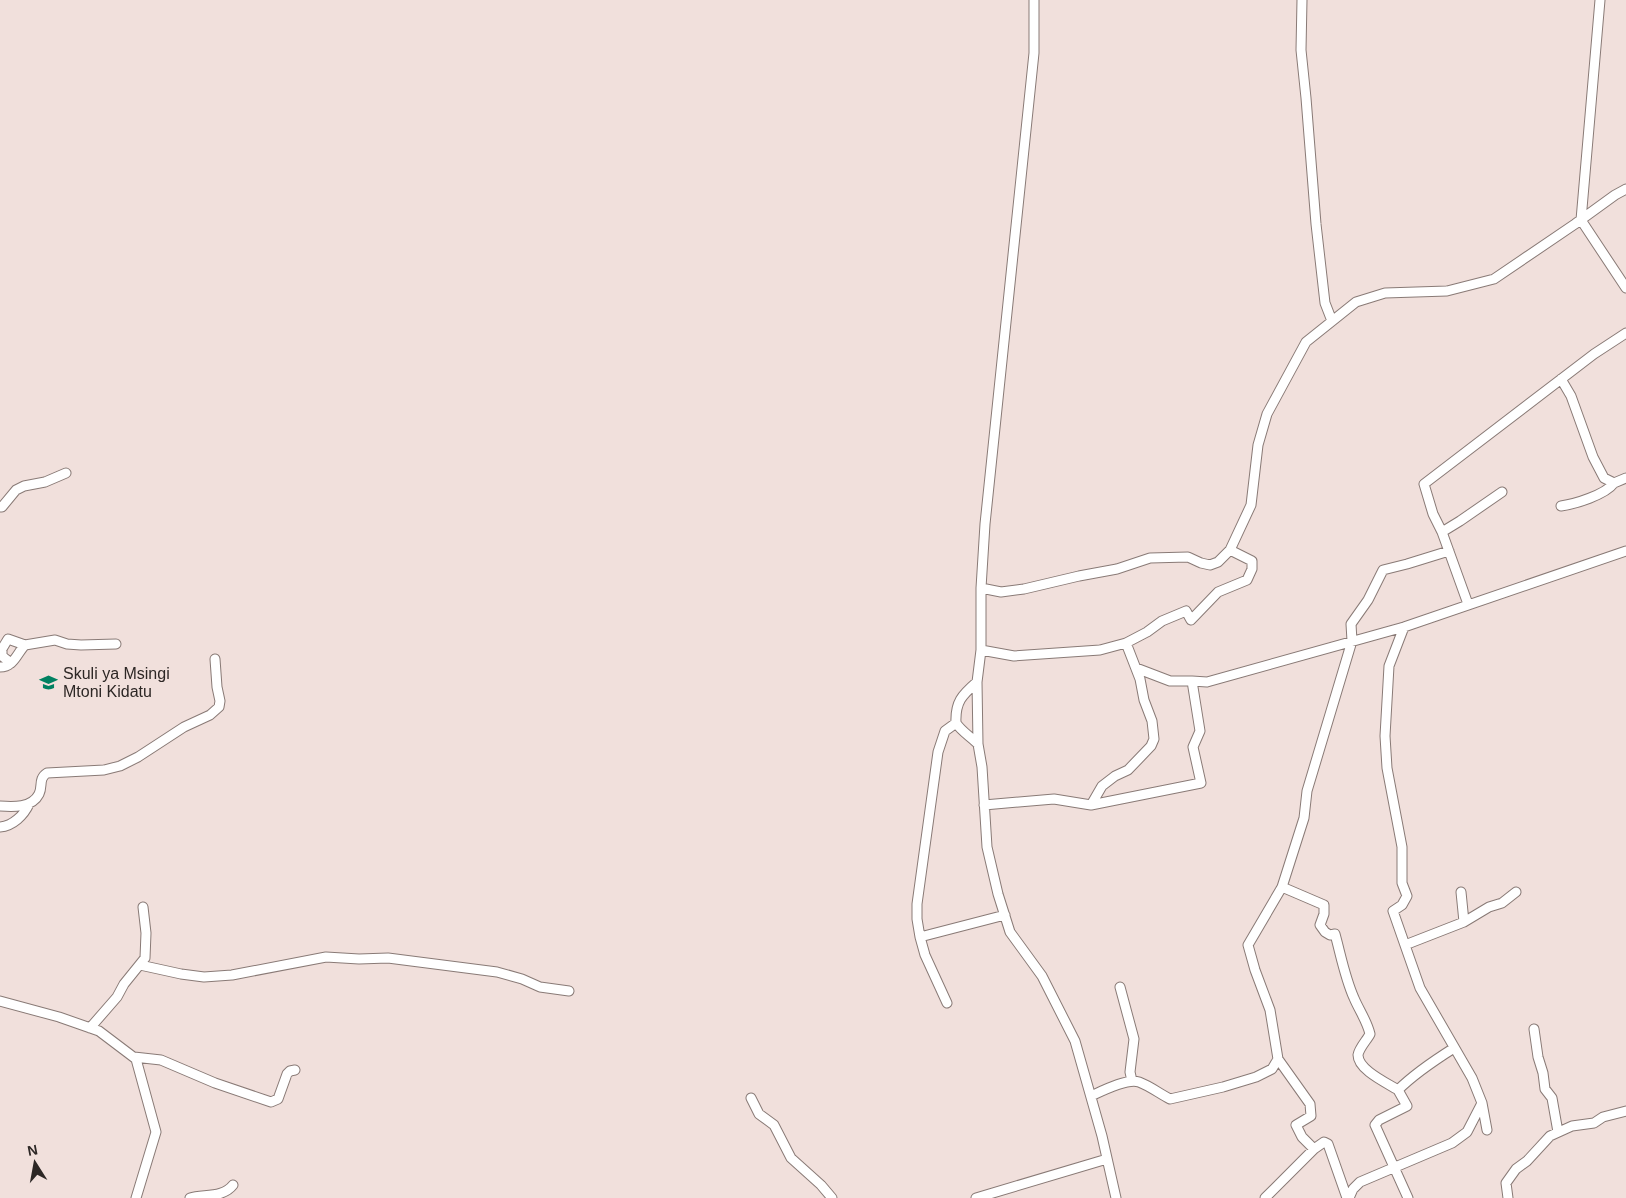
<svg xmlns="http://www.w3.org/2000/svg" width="1626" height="1198" viewBox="0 0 1626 1198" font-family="Arial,sans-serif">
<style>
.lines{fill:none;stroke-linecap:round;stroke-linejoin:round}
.street-casing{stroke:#897a76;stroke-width:11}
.street{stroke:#fff;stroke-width:9}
.labels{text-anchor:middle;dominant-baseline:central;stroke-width:4;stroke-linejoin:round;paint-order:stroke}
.poi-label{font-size:16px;fill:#2d2725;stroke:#f1e0dc;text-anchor:start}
</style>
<rect width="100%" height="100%" fill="#f1e0dc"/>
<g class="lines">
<defs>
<path id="street" d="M 1034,0 L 1034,53 L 985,524 L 981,588 L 981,650 L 977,682 L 978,744 L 982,767 L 987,847 L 998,894 L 1010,932 L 1042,976 L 1075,1041 L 1102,1136 L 1116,1198
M 1302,0 L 1301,50 L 1306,98 L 1316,224 L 1325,303 L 1332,321
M 1600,0 L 1581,220 L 1626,288
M 1561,379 L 1571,396 L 1593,457 L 1604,478 L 1614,483 L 1626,478
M 1561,506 C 1575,504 1605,495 1614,483
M 0,507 L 2,507 L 16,490 L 24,486 L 45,482 L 66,473
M 1442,532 L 1460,521 L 1502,492
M 981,588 L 1001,592 L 1024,589 L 1079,576 L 1117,569 L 1150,558 L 1188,557 L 1201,563 L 1210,565 L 1218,562 L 1230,550 L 1251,505 L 1258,445 L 1267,414 L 1306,342 L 1356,302 L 1385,293 L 1447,291 L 1494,279 L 1575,224 L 1615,195 L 1626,189
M 1468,604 L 1442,532 L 1433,514 L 1424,484 L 1594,354 L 1626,333
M 1404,627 L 1389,666 L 1385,736 L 1387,768 L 1402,847 L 1402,883 L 1407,896 L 1402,905 L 1393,911 L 1420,988 L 1472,1078 L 1482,1103 L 1487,1130
M 25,645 L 55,640 L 67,644 L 81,645 L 116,644
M 981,650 L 1014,656 L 1100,650 L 1126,643 L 1147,632 L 1162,621 L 1186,611 L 1191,620 L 1218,592 L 1247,580 L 1252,569 L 1252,561 L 1230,550
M 0,667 C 14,667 17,653 25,645 L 8,639 L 2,649 L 2,656 L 11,663
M 1136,668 L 1170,681 L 1192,681
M 977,682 C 962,695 955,702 956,723 L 945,731 L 938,752 L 917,904 L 917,919 L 920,937 L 1005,915
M 956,723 C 962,732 970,736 978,744
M 984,805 L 1054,799 L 1091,805 L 1201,783 L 1193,747 L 1200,731 L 1192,681 L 1207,682 L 1404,627 L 1626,551
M 1091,805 L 1102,786 L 1115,776 L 1128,770 L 1151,746 L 1154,739 L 1152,721 L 1144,700 L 1140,679 L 1126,643
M 0,806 C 13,807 32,808 39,794 C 43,786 38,779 47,773 L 104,770 L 120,766 L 138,757 L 184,727 L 210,715 L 219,707 L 220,701 L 217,687 L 215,659
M 0,827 C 13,826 24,815 29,804
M 1282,887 L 1324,905 L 1324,914 L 1320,925 L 1325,932 L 1330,935 L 1335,934 C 1341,956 1345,978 1354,998 C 1359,1010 1367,1021 1370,1034 C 1367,1040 1359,1048 1358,1055 C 1358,1070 1387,1083 1398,1090
M 1461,892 L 1464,922
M 920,937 L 925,955 L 947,1003
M 1405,945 L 1464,922 L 1489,907 L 1502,903 L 1516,892
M 140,965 L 181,974 L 204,977 L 232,975 L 326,957 L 359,959 L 388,958 L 497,972 L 522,979 L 540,987 L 569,991
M 1120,987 L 1134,1039 L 1130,1072 L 1132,1081
M 0,1001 L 59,1017 L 99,1031 L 136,1059 L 156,1132 L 136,1198
M 90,1028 L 117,997 L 124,984 L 145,958 L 146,933 L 143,907
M 1534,1029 L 1538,1057 L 1543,1073 L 1545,1089 L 1552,1098 L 1558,1132
M 134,1057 L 161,1060 L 215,1083 L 271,1102 L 278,1099 L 287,1074 L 290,1071 L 295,1070
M 1091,1096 C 1102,1091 1127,1078 1139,1082 C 1150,1086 1160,1094 1170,1099 L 1223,1087 L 1256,1077 L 1272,1069 L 1278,1059 L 1270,1010 L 1255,970 L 1248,945 L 1282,887 L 1304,818 L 1307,791 L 1352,641 L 1351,624 L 1368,600 L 1383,570 L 1407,564 L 1449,551
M 751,1098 L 759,1114 L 774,1125 L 791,1158 L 821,1185 L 832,1198
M 1314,1149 L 1324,1142 L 1328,1144 L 1347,1198
M 190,1198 C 204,1194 223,1198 233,1185
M 976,1198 L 1107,1159
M 1265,1198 L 1314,1149 L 1302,1137 L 1296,1125 L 1311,1116 L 1310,1104 L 1278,1059
M 1349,1198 L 1353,1189 L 1360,1182 L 1452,1143 L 1467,1132 L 1482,1103
M 1408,1198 L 1375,1125 L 1379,1120 L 1407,1106 L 1398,1090 C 1414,1074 1435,1060 1454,1048
M 1508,1198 L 1506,1183 L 1516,1169 L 1527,1161 L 1550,1136 L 1572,1126 L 1594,1123 L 1603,1117 L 1626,1111"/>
</defs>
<use href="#street" class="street-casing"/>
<use href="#street" class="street"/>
</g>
<defs>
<symbol id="school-bare" viewBox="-9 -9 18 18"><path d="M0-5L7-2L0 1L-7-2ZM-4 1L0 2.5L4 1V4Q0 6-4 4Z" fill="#008161" stroke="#f1e0dc" stroke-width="2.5" paint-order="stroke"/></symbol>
</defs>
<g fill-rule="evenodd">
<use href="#school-bare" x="36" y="670" width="25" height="25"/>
</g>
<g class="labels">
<g class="poi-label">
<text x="63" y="673">Skuli ya Msingi<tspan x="63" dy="18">Mtoni Kidatu</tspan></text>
</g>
</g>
<g transform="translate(35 1163) rotate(349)" stroke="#f1e0dc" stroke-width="4" paint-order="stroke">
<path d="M0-4L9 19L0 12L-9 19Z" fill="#2d2725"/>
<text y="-8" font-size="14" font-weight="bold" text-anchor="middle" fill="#2d2725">N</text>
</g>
</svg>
